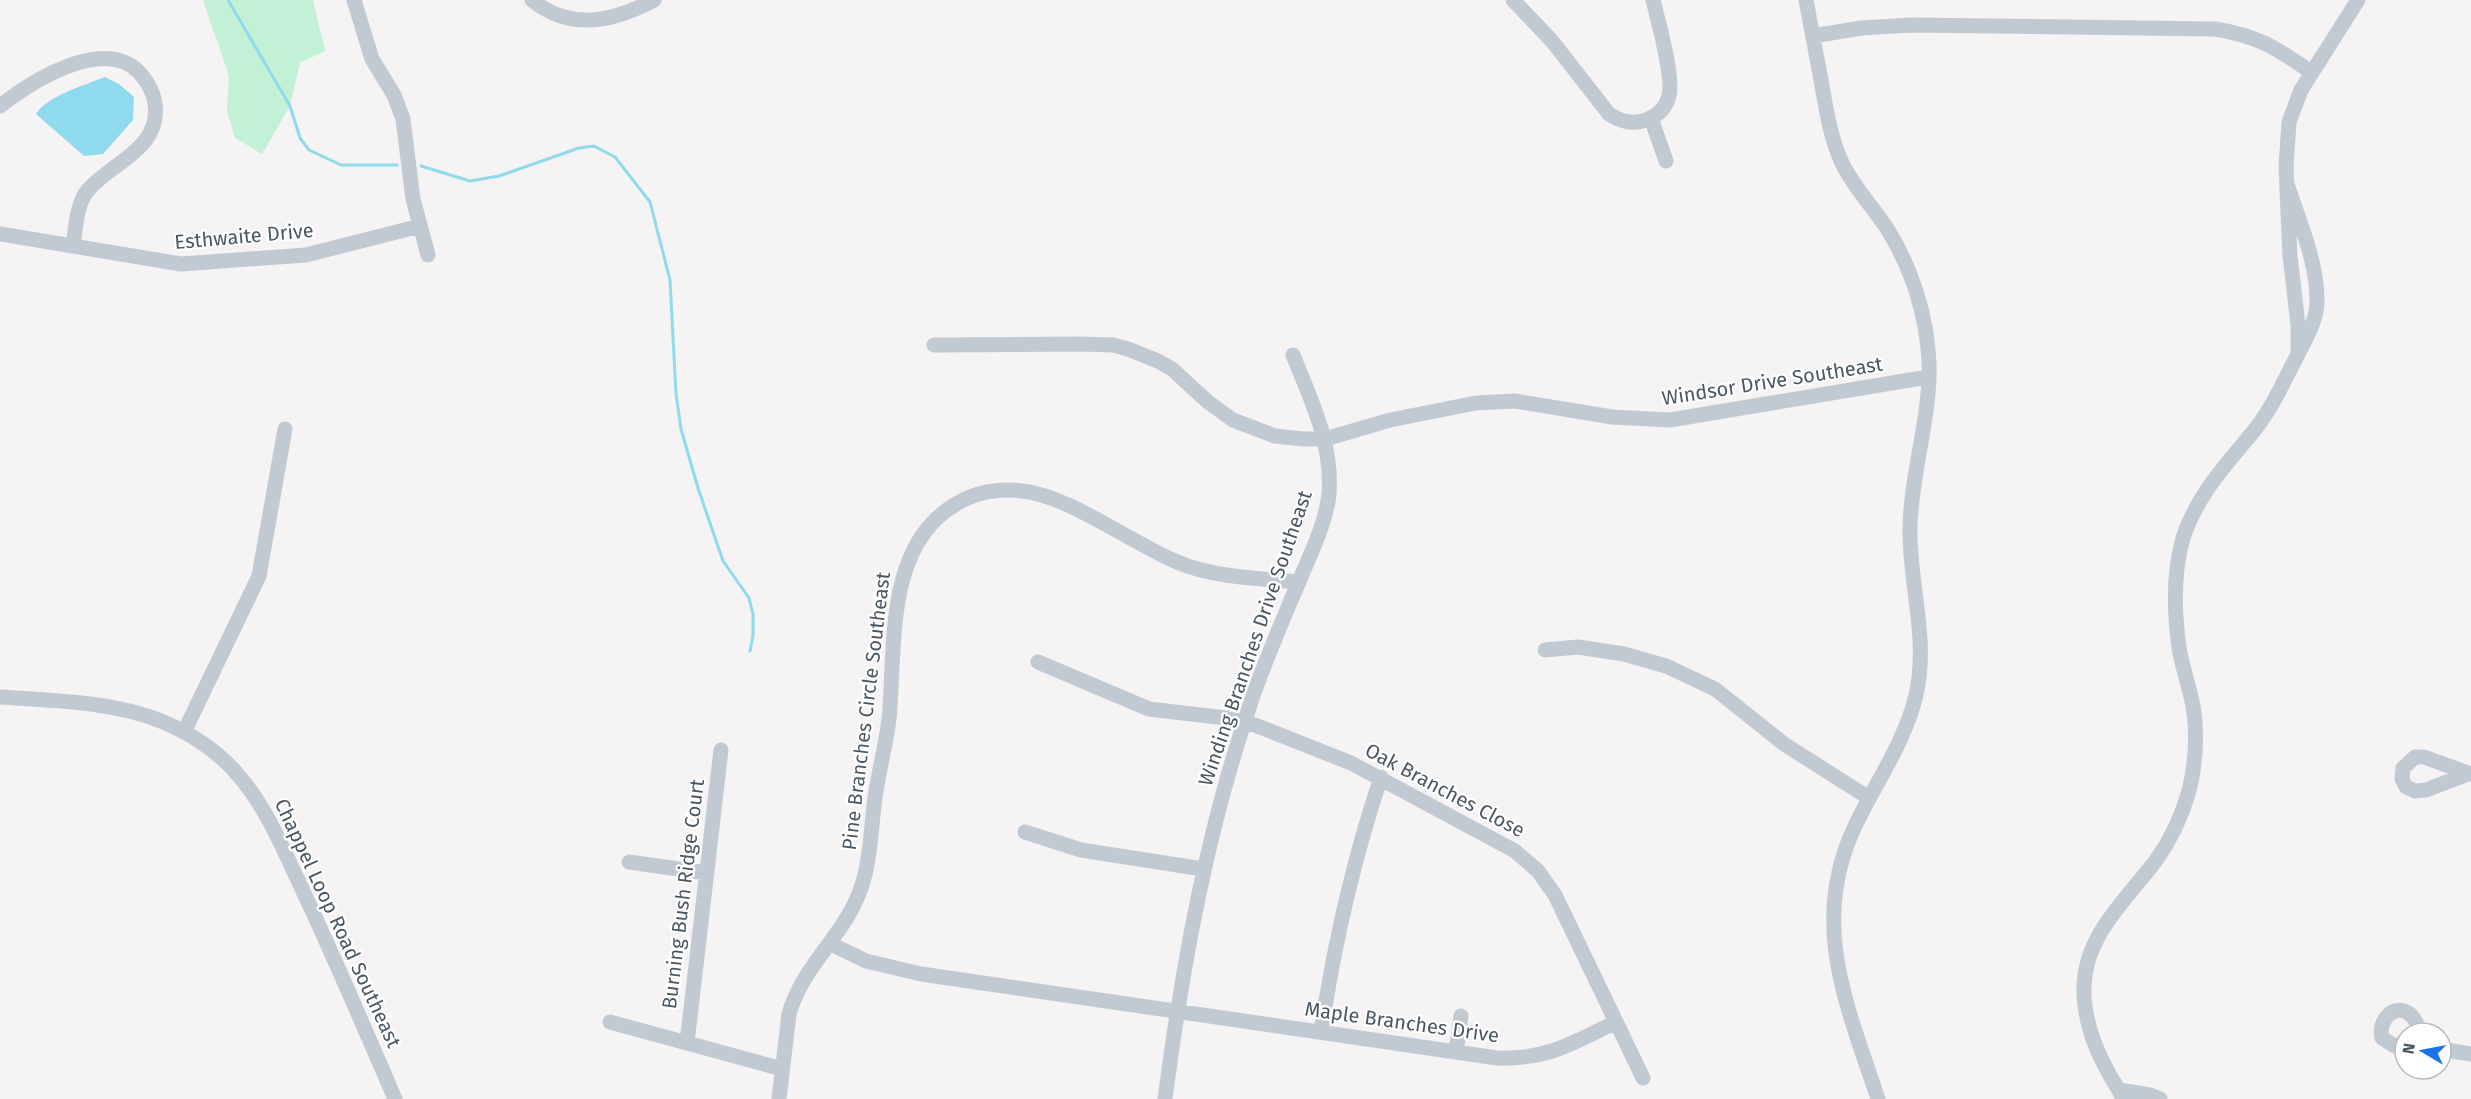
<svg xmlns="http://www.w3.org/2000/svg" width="2471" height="1099" viewBox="0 0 2471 1099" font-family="'Fira Sans',sans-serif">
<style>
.green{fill:#c3f1d5}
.water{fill:#90daee}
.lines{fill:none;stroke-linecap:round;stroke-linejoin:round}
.stream{stroke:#90daee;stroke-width:3}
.minor{stroke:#c1cad2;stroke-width:15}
.labels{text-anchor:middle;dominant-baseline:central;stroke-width:4.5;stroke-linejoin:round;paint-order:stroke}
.street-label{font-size:20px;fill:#4a5661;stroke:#fff}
</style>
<rect width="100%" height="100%" fill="#f5f3f3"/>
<path class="green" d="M 203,0 L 313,0 L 325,51 L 300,63 L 290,106 L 262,154 L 235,138 L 227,111 L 229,76 Z"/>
<path class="water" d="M 105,77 L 119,84 L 134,97 L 133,120 L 103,154 L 84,156 L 36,114 C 47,96 85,85 105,77 Z"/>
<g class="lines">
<path class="stream" d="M 228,0 L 290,106 L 300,138 L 309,150 L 341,165 L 397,165
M 421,166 L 470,181 L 499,176 L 579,148 L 594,146 L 615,157 L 650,202 L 670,280 L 676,394 L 681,429 L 698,488 L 723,561 L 749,598 L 753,614 L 753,636 L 750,651"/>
<path class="minor" d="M 354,0 L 372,59 L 394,95 L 403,119 L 413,199 L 428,255
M 532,0 C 571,32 614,21 654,0
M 1513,0 L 1552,41 L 1609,114 C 1621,122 1635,125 1648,119 C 1659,115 1666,107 1669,96 C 1674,77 1658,21 1653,0
M 1806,0 C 1811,27 1816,53 1821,80 C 1826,108 1830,137 1842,163 C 1854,188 1874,208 1888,230 C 1912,269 1927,316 1929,362 C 1931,417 1911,472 1910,528 C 1909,584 1929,639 1916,695 C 1905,742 1876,782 1855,826 C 1809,923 1847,1005 1878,1099
M 1813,36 L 1861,28 L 1912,25 L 2215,29 C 2259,36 2276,48 2311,72
M 0,106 C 32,81 103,36 139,72 C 147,81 154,93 155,104 C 161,149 112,162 88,190 C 76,204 76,228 73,246
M 1651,118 L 1666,161
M 0,234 L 181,264 L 306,255 L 420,226
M 934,345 L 1081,344 L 1113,345 L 1128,349 L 1158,361 L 1172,369 L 1208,402 L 1233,420 L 1275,436 L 1304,439 L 1325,439 L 1390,420 L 1476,403 L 1515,401 L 1612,417 L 1670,420 L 1928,377
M 2298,349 L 2298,325 L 2290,256 L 2286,167 L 2289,122 L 2301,90 L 2358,0
M 1545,650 L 1578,647 L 1624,654 L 1666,666 L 1715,689 L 1784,744 L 1869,798
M 1038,662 L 1149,709 L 1226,718 L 1255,725 L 1351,763 L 1515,851 L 1538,871 L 1555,895 L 1643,1078
M 0,697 C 54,701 111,701 161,721 C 190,733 219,752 239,776 C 268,810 284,851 303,891 C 335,959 365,1029 395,1099
M 184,732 L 259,576 L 285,429
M 2468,774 L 2426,790 L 2415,791 L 2406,787 L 2402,779 L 2403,768 L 2415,757 L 2424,757 L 2471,774
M 1025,832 L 1081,850 L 1203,869
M 629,862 L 707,873
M 831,944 L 866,961 L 921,974 L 1497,1058 C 1547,1060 1573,1043 1616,1022
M 610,1022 L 782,1069
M 1321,1032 C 1334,945 1353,861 1381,777
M 687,1043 L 721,750
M 2405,1047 L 2393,1045 L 2382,1038 C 2377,1021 2395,1001 2411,1015 C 2416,1020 2418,1027 2421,1033
M 2441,1049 L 2471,1054
M 1456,1052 L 1461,1016
M 2119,1090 L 2150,1095 L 2160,1099
M 779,1099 L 789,1014 C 804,961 850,933 864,878 C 872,850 871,820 876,791 C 880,767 886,743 889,719 C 896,647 884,546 956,504 C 975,492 1000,488 1022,491 C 1070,496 1131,543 1177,562 C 1215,578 1258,578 1299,582
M 1165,1099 C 1183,961 1208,825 1254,693 C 1268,654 1284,617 1300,579 C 1311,553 1326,523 1329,494 C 1333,444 1311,400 1293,355
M 2123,1099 C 2119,1088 2111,1079 2106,1068 C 2093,1044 2083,1014 2084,987 C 2085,934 2128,898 2157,859 C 2172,838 2182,815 2189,791 C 2196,763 2198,729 2192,701 C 2188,683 2182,666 2179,647 C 2174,611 2173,573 2183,538 C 2196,498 2222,469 2248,438 C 2270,413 2282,385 2297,356 C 2306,338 2317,321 2317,300 C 2317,261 2299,221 2287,184"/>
</g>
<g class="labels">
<g class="street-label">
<text transform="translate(244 236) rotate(-5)">Esthwaite Drive</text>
<text transform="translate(1772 381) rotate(-9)">Windsor Drive Southeast</text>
<text transform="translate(1255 638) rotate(-71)">Winding Branches Drive Southeast</text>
<text transform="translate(866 711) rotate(-83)">Pine Branches Circle Southeast</text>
<text transform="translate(1445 790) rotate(28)">Oak Branches Close</text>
<text transform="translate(683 894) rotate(-83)">Burning Bush Ridge Court</text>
<text transform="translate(338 923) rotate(65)">Chappel Loop Road Southeast</text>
<text transform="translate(1402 1022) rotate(8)">Maple Branches Drive</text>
</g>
</g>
<g transform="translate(2423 1051) rotate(280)"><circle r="28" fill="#ffffff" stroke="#b7bbc0" stroke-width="1.5"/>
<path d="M0-4.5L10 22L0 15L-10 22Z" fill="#1a73e8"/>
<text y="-9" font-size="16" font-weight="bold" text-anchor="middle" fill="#4a5661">N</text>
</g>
</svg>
